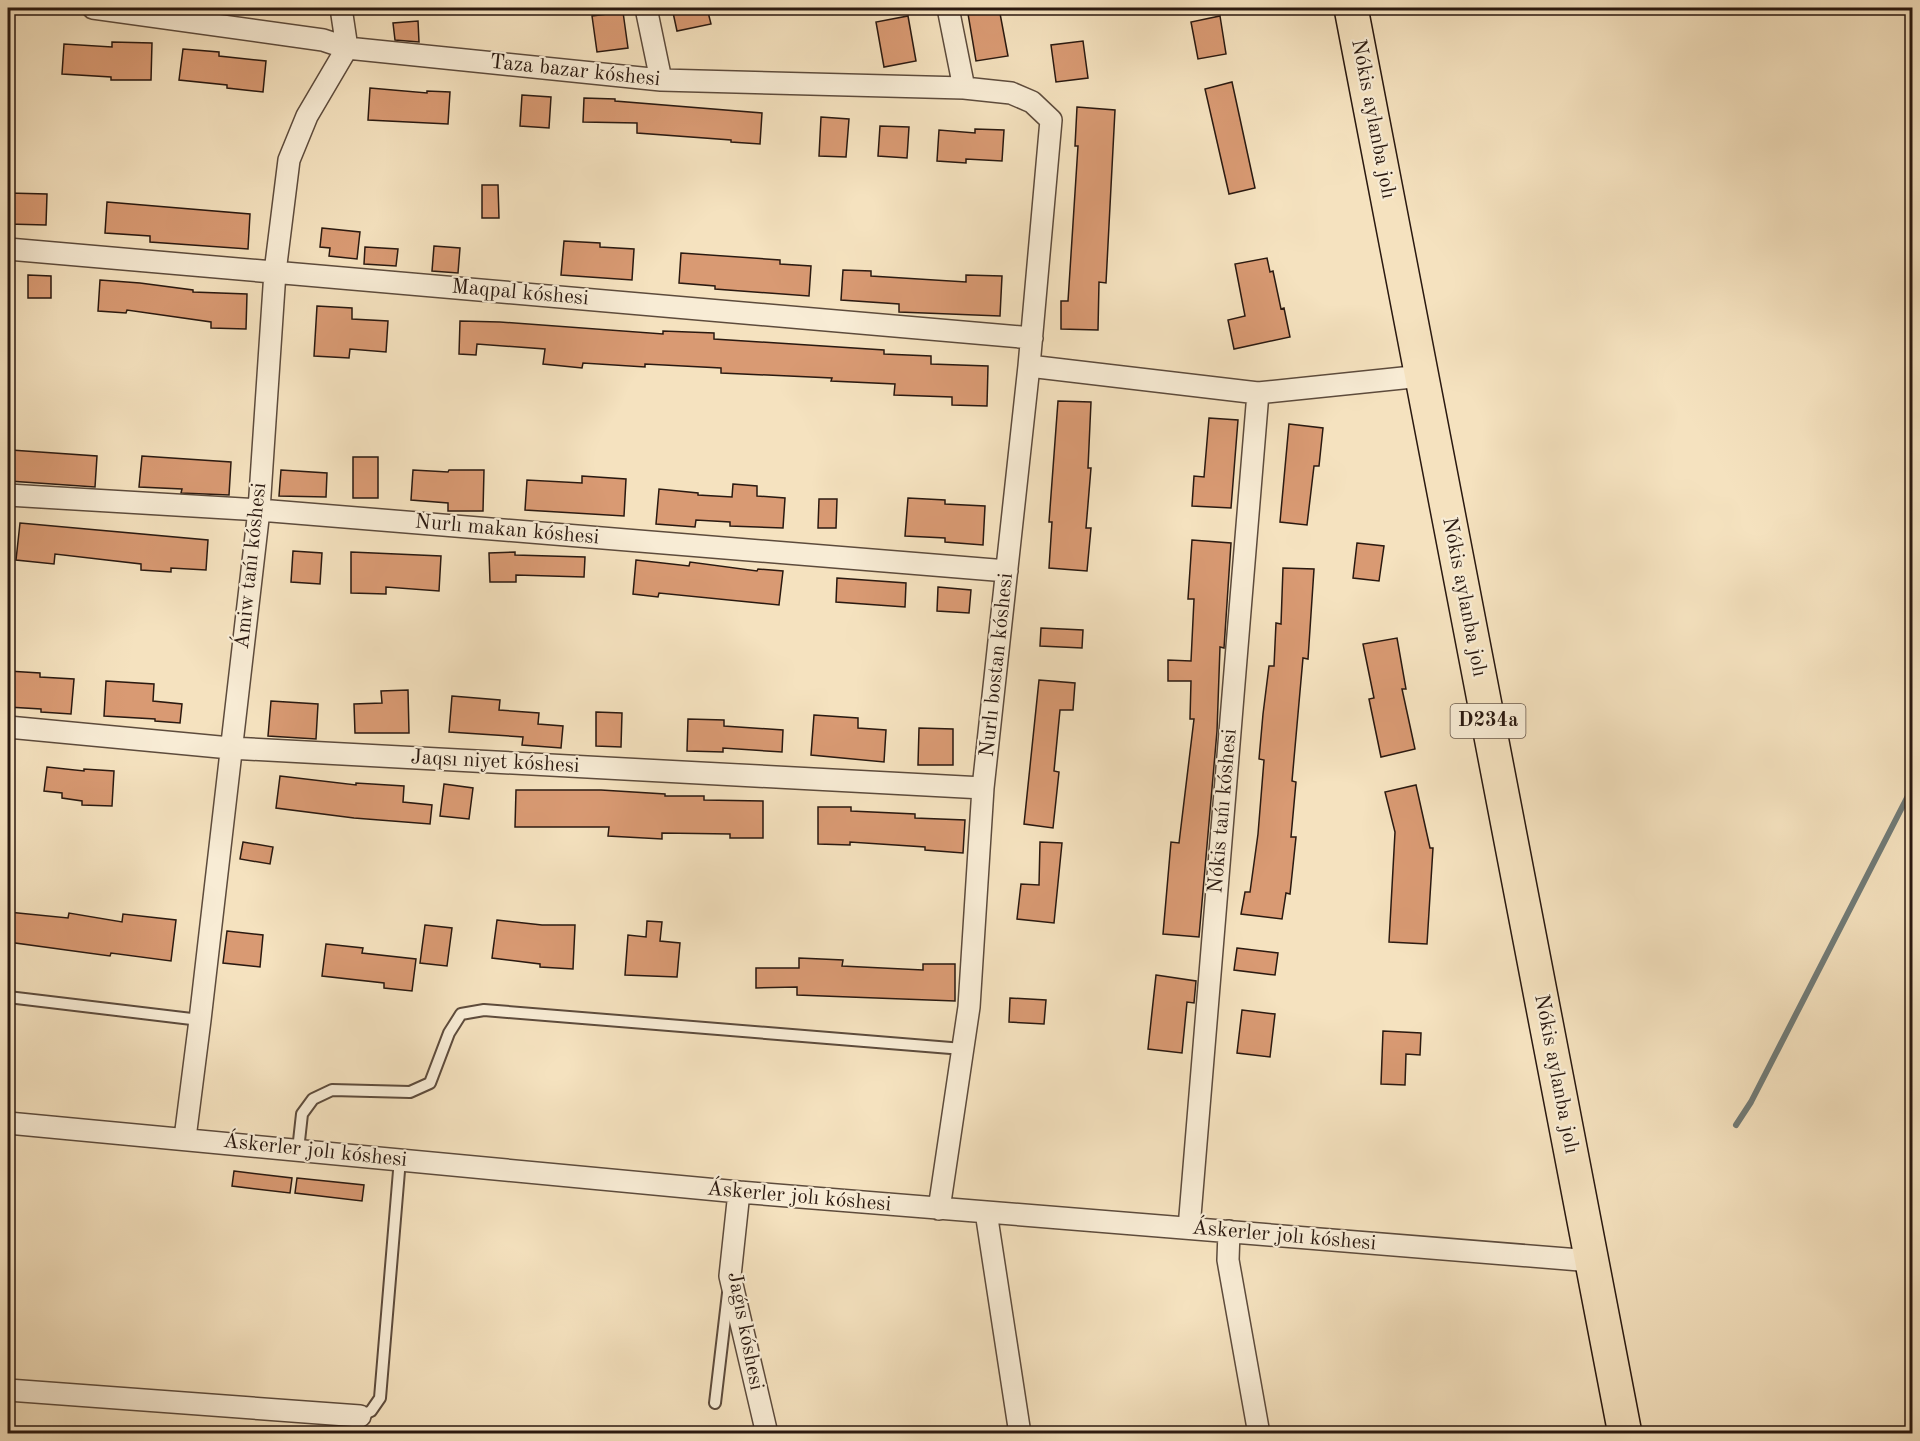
<svg xmlns="http://www.w3.org/2000/svg" width="1920" height="1441" viewBox="0 0 1920 1441" font-family="'Old Standard TT',serif">
<style>
.lines{fill:none;stroke-linecap:round;stroke-linejoin:round}
.stream{stroke:#717b77;stroke-width:6}
.building{fill:#d99a73;stroke:#2a1910;stroke-width:1.5}
.service-casing{stroke:#5d4b3c;stroke-width:14}
.minor-casing{stroke:#5d4b3c;stroke-width:24}
.primary-casing{stroke:#2a1910;stroke-width:36}
.service{stroke:#f8ecd5;stroke-width:10}
.minor{stroke:#f8ecd5;stroke-width:21}
.primary{stroke:#f5e2bf;stroke-width:33}
.labels{text-anchor:middle;dominant-baseline:central;stroke-width:4.5;stroke-linejoin:round;paint-order:stroke}
.shield{fill:#f8ecd5;stroke:#68584b;stroke-width:1.5}
.shield-label{font-size:20px;font-weight:bold;fill:#2a1910}
.street-label{font-size:21px;fill:#2a1910;stroke:#f8ecd5}
</style>
<rect width="100%" height="100%" fill="#f5e2bf"/>
<filter id="stains"><feTurbulence type="fractalNoise" baseFrequency=".00333" numOctaves="4"/><feColorMatrix values="0 0 0 0 .2 0 0 0 0 .09 0 0 0 0 .02 0 0 0 .5 -.17"/></filter>
<radialGradient id="worn" r=".72"><stop offset=".6" stop-color="#630" stop-opacity="0"/><stop offset="1" stop-color="#630" stop-opacity=".3"/></radialGradient>
<g class="lines">
<path class="stream" d="M 1736,1125 L 1751,1102 L 1912,788"/>
</g>
<path class="building" d="M 672,8 L 707,8 L 711,24 L 677,31 Z
M 967,8 L 999,8 L 1008,56 L 976,61 Z
M 623,12 L 628,48 L 597,52 L 592,16 Z
M 908,16 L 916,61 L 884,67 L 876,22 Z
M 1220,16 L 1226,54 L 1198,59 L 1191,22 Z
M 418,21 L 419,42 L 395,40 L 393,23 Z
M 1083,41 L 1088,78 L 1056,82 L 1051,45 Z
M 112,42 L 152,43 L 151,80 L 111,80 L 111,77 L 62,74 L 64,44 L 112,47 Z
M 183,49 L 219,52 L 219,56 L 266,61 L 263,92 L 227,88 L 227,85 L 179,80 Z
M 1232,82 L 1255,188 L 1229,194 L 1205,89 Z
M 370,88 L 427,93 L 427,91 L 450,92 L 448,124 L 368,120 Z
M 522,95 L 551,97 L 549,128 L 520,126 Z
M 584,98 L 615,99 L 615,101 L 762,113 L 760,144 L 731,142 L 731,140 L 637,133 L 637,123 L 583,122 Z
M 1077,107 L 1115,110 L 1106,283 L 1099,282 L 1098,330 L 1061,329 L 1061,301 L 1068,301 L 1078,146 L 1075,146 Z
M 821,117 L 849,119 L 846,157 L 819,156 Z
M 880,126 L 909,127 L 907,158 L 878,156 Z
M 975,129 L 1004,130 L 1002,161 L 966,159 L 966,163 L 937,161 L 939,130 L 975,133 Z
M 482,185 L 498,185 L 499,218 L 482,218 Z
M 8,193 L 47,194 L 46,225 L 8,224 Z
M 107,202 L 250,214 L 248,249 L 150,242 L 150,236 L 105,233 Z
M 322,228 L 360,232 L 357,259 L 329,256 L 330,248 L 320,247 Z
M 564,241 L 600,243 L 600,247 L 634,249 L 632,280 L 561,275 Z
M 434,246 L 460,248 L 458,273 L 432,271 Z
M 365,247 L 398,249 L 396,266 L 364,264 Z
M 681,253 L 780,260 L 780,264 L 811,266 L 809,296 L 715,289 L 715,286 L 679,283 Z
M 1267,258 L 1270,272 L 1273,271 L 1281,309 L 1284,308 L 1290,337 L 1234,349 L 1228,320 L 1245,316 L 1235,264 Z
M 843,270 L 871,271 L 871,276 L 966,282 L 966,275 L 1002,276 L 1000,316 L 899,312 L 899,304 L 841,300 Z
M 28,275 L 51,276 L 51,298 L 28,298 Z
M 100,280 L 140,283 L 193,290 L 193,292 L 247,294 L 246,329 L 211,328 L 211,322 L 127,310 L 126,313 L 98,311 Z
M 317,306 L 352,308 L 352,319 L 388,321 L 386,352 L 350,349 L 349,358 L 314,356 Z
M 460,321 L 500,322 L 663,334 L 663,331 L 714,333 L 714,339 L 884,350 L 884,354 L 931,356 L 931,364 L 988,366 L 987,406 L 952,405 L 952,397 L 894,395 L 895,384 L 831,381 L 832,378 L 721,373 L 721,368 L 645,364 L 645,367 L 583,363 L 582,368 L 543,364 L 545,349 L 477,344 L 476,355 L 459,354 Z
M 1058,401 L 1091,402 L 1088,468 L 1091,468 L 1086,528 L 1091,528 L 1087,571 L 1049,568 L 1052,522 L 1049,522 Z
M 1209,418 L 1238,420 L 1231,508 L 1192,506 L 1194,476 L 1204,477 Z
M 1289,424 L 1323,428 L 1319,466 L 1314,466 L 1307,525 L 1280,522 Z
M 11,450 L 97,456 L 95,487 L 9,481 Z
M 142,456 L 231,462 L 229,495 L 181,493 L 182,489 L 139,487 Z
M 353,457 L 378,457 L 378,498 L 353,498 Z
M 281,470 L 327,473 L 326,497 L 279,496 Z
M 413,470 L 448,472 L 449,470 L 484,470 L 483,511 L 448,511 L 448,503 L 411,500 Z
M 582,476 L 626,479 L 624,516 L 525,510 L 527,480 L 582,483 Z
M 733,484 L 757,486 L 757,496 L 785,498 L 783,528 L 730,526 L 730,522 L 696,520 L 695,527 L 656,524 L 659,489 L 698,493 L 698,495 L 732,497 Z
M 908,498 L 945,500 L 945,504 L 985,506 L 983,545 L 945,542 L 945,538 L 905,536 Z
M 819,499 L 837,499 L 836,528 L 818,528 Z
M 20,523 L 208,540 L 206,570 L 171,568 L 171,572 L 141,570 L 141,564 L 55,554 L 54,564 L 16,560 Z
M 1192,540 L 1231,543 L 1224,648 L 1220,647 L 1217,731 L 1199,937 L 1163,934 L 1171,842 L 1179,843 L 1194,719 L 1190,719 L 1191,681 L 1168,681 L 1168,660 L 1191,661 L 1194,599 L 1188,599 Z
M 1357,543 L 1384,546 L 1379,581 L 1353,578 Z
M 293,551 L 322,553 L 320,584 L 291,582 Z
M 351,552 L 441,556 L 439,591 L 386,587 L 386,594 L 351,593 Z
M 515,552 L 515,555 L 585,557 L 584,577 L 516,575 L 516,582 L 490,582 L 489,553 Z
M 636,560 L 689,566 L 690,562 L 757,571 L 758,569 L 783,571 L 779,605 L 659,593 L 658,597 L 633,594 Z
M 1283,568 L 1314,569 L 1308,659 L 1303,658 L 1292,781 L 1296,782 L 1291,837 L 1296,837 L 1290,894 L 1286,893 L 1282,919 L 1241,914 L 1245,892 L 1250,892 L 1258,834 L 1264,760 L 1259,759 L 1263,714 L 1269,666 L 1274,666 L 1276,623 L 1281,624 Z
M 837,578 L 906,583 L 905,607 L 836,602 Z
M 938,587 L 971,590 L 969,613 L 937,611 Z
M 1041,628 L 1083,630 L 1082,648 L 1040,646 Z
M 1397,638 L 1406,689 L 1402,689 L 1415,749 L 1381,757 L 1369,699 L 1374,698 L 1363,644 Z
M 8,671 L 40,673 L 40,677 L 74,679 L 71,714 L 41,712 L 41,709 L 8,707 Z
M 1039,680 L 1075,683 L 1073,710 L 1060,710 L 1054,771 L 1059,772 L 1053,828 L 1024,824 Z
M 106,681 L 154,684 L 153,701 L 182,704 L 180,723 L 155,721 L 155,719 L 104,716 Z
M 408,690 L 409,733 L 355,733 L 354,704 L 382,703 L 381,691 Z
M 452,696 L 500,700 L 499,710 L 539,713 L 538,724 L 563,726 L 561,748 L 522,745 L 523,737 L 449,732 Z
M 271,701 L 318,704 L 316,739 L 268,736 Z
M 596,712 L 622,713 L 621,747 L 596,746 Z
M 814,715 L 858,718 L 858,728 L 886,730 L 884,762 L 811,755 Z
M 688,719 L 724,720 L 724,726 L 783,730 L 782,752 L 723,748 L 723,752 L 687,751 Z
M 919,728 L 953,729 L 953,765 L 918,765 Z
M 47,767 L 84,771 L 84,769 L 114,771 L 112,806 L 82,805 L 82,801 L 62,798 L 62,793 L 44,791 Z
M 280,776 L 356,785 L 356,783 L 404,786 L 403,802 L 432,805 L 430,824 L 354,818 L 276,808 Z
M 444,784 L 473,788 L 469,819 L 440,816 Z
M 1416,785 L 1430,848 L 1433,848 L 1427,944 L 1389,942 L 1395,832 L 1385,792 Z
M 516,790 L 601,790 L 665,794 L 665,796 L 704,796 L 704,800 L 763,801 L 763,838 L 730,838 L 730,834 L 662,833 L 662,839 L 608,836 L 609,827 L 515,827 Z
M 818,807 L 851,807 L 851,811 L 915,814 L 915,818 L 965,820 L 963,853 L 925,850 L 925,847 L 850,842 L 850,845 L 818,844 Z
M 243,842 L 273,847 L 270,864 L 240,859 Z
M 1040,842 L 1062,843 L 1054,923 L 1017,919 L 1021,884 L 1039,885 Z
M 8,912 L 68,918 L 69,913 L 122,922 L 123,914 L 176,920 L 171,961 L 111,953 L 110,956 L 8,942 Z
M 497,920 L 542,925 L 575,925 L 573,969 L 540,967 L 540,964 L 492,958 Z
M 647,921 L 662,922 L 660,941 L 680,943 L 677,977 L 625,975 L 628,935 L 646,937 Z
M 425,925 L 452,928 L 447,966 L 420,963 Z
M 227,931 L 263,935 L 260,967 L 223,963 Z
M 326,944 L 363,948 L 362,953 L 416,959 L 412,991 L 384,988 L 384,983 L 322,976 Z
M 1237,948 L 1278,953 L 1275,975 L 1234,970 Z
M 799,958 L 843,960 L 842,966 L 923,970 L 923,964 L 955,964 L 955,1001 L 797,995 L 797,987 L 756,988 L 756,968 L 799,968 Z
M 1156,975 L 1196,981 L 1194,1003 L 1187,1002 L 1182,1053 L 1148,1049 Z
M 1010,998 L 1046,1000 L 1044,1024 L 1009,1022 Z
M 1242,1010 L 1275,1014 L 1270,1057 L 1237,1053 Z
M 1383,1031 L 1421,1033 L 1420,1055 L 1406,1054 L 1405,1085 L 1381,1084 Z
M 234,1171 L 292,1178 L 290,1193 L 232,1186 Z
M 297,1178 L 364,1185 L 362,1201 L 295,1193 Z"/>
<g class="lines">
<defs>
<path id="service" d="M 8,997 L 200,1020
M 298,1150 L 302,1114 L 313,1099 L 332,1090 L 410,1092 L 430,1083 L 449,1033 L 461,1014 L 484,1010 L 963,1049
M 715,1403 L 728,1293
M 360,1416 L 371,1411 L 380,1398 L 400,1159"/>
<path id="minor" d="M 93,8 L 323,40 L 347,48 L 661,80 L 964,88 L 1011,93 L 1032,102 L 1051,120 L 1029,366 L 983,788 L 969,1007 L 939,1209
M 646,8 L 661,80
M 948,8 L 964,88
M 8,249 L 1032,338
M 1029,366 L 1258,393 L 1422,376
M 8,495 L 259,510 L 1007,571
M 8,727 L 230,748 L 983,788
M 8,1123 L 739,1192 L 1592,1261
M 185,1138 L 200,1020 L 259,510 L 275,272 L 289,160 L 307,116 L 347,48 L 341,8
M 739,1192 L 730,1276 L 767,1434
M 986,1212 L 1020,1434
M 1189,1228 L 1258,393
M 1229,1231 L 1228,1260 L 1259,1434
M 8,1390 L 360,1416"/>
<path id="primary" d="M 1351,8 L 1625,1434"/>
</defs>
<use href="#service" class="service-casing"/>
<use href="#minor" class="minor-casing"/>
<use href="#primary" class="primary-casing"/>
<use href="#service" class="service"/>
<use href="#minor" class="minor"/>
<use href="#primary" class="primary"/>
</g>
<g class="labels">
<rect class="shield" x="1450.5" y="704" width="75" height="34" rx="4.5"/>
<g class="shield-label">
<text x="1488" y="721">D234a</text>
</g>
<g class="street-label">
<text transform="translate(575 71) rotate(6)">Taza bazar kóshesi</text>
<text transform="translate(1373 119) rotate(79)">Nókis aylanba jolı</text>
<text transform="translate(520 293) rotate(5)">Maqpal kóshesi</text>
<text transform="translate(507 530) rotate(5)">Nurlı makan kóshesi</text>
<text transform="translate(251 566) rotate(-84)">Ámiw tańı kóshesi</text>
<text transform="translate(1464 597) rotate(79)">Nókis aylanba jolı</text>
<text transform="translate(997 665) rotate(-84)">Nurlı bostan kóshesi</text>
<text transform="translate(495 762) rotate(3)">Jaqsı niyet kóshesi</text>
<text transform="translate(1223 811) rotate(-85)">Nókis tańı kóshesi</text>
<text transform="translate(1556 1074) rotate(79)">Nókis aylanba jolı</text>
<text transform="translate(315 1151) rotate(6)">Áskerler jolı kóshesi</text>
<text transform="translate(799 1197) rotate(5)">Áskerler jolı kóshesi</text>
<text transform="translate(1284 1236) rotate(5)">Áskerler jolı kóshesi</text>
<text transform="translate(745 1331) rotate(79)">Jaǵıs kóshesi</text>
</g>
</g>
<rect width="1920" height="1441" fill="none" stroke="#f5e2bf" stroke-width="30"/>
<rect x="9" y="9" width="1902" height="1423" fill="none" stroke="#2a1910" stroke-width="3"/>
<rect x="15" y="15" width="1890" height="1411" fill="none" stroke="#2a1910" stroke-width="1.5"/>
<rect width="100%" height="100%" filter="url(#stains)"/>
<rect width="100%" height="100%" fill="url(#worn)"/>
</svg>
